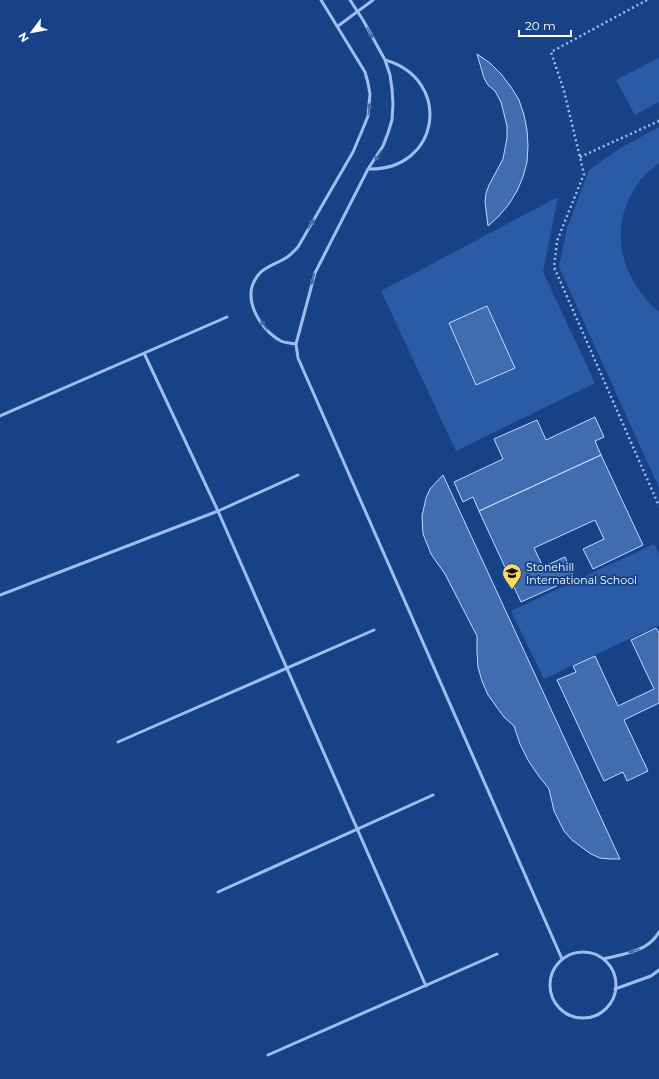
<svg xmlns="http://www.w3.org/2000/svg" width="659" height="1079" viewBox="0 0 659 1079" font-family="Montserrat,sans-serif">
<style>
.green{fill:#2a5ba7}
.building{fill:#406cb2;stroke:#c5dafa}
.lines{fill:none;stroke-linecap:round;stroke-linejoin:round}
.path{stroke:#9fbeee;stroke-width:2.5;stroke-dasharray:2 3;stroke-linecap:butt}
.lane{stroke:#9fbeee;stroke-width:3}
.oneway{fill:#476dac}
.labels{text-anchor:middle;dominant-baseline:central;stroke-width:4;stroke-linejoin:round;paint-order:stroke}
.poi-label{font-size:11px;fill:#fff;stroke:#184288;text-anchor:start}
</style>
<rect width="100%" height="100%" fill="#184288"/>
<path class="green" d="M 659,58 L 659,102 L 635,115 L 616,80 Z
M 659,127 L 659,163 C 651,169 643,176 637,185 C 607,228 621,280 659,312 L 659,488 L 559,267 L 567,228 L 589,170 L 619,149 Z
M 558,197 L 543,272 L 595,383 L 456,451 L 381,291 Z
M 654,544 L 659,553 L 659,625 L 544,679 L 511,611 Z"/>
<path class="building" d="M 477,54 L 490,63 L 501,74 L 511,87 L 519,100 L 524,115 L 527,130 L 528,146 L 527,162 L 523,177 L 517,191 L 509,204 L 499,216 L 488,226 L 485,202 L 486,193 L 489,185 L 503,159 L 507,138 L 507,126 L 501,102 L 495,91 L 488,85 L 484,78 Z
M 487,306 L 515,368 L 476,385 L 449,323 Z
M 595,417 L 604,437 L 595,441 L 601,455 L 479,511 L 473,497 L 463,502 L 454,482 L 503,459 L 494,439 L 537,420 L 546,440 Z
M 601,455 L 643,545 L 593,569 L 583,549 L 604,539 L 595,520 L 534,548 L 543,567 L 565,557 L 574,578 L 521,602 L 479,511 Z
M 443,475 L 620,859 L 610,859 L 600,858 L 591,854 L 572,840 L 564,831 L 554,811 L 549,789 L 538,775 L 528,760 L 520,744 L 514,726 L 504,717 L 488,695 L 482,681 L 478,667 L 477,652 L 477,636 L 445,574 L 431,554 L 423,534 L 422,516 L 426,498 L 430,489 Z
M 656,628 L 659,633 L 659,703 L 624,720 L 648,771 L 627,781 L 623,772 L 604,781 L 557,680 L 576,672 L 573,666 L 595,656 L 618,706 L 654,689 L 631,640 Z"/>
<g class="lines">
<path class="path" d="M 647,0 L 551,52 L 564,91 L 584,174 L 557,241 L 554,267 L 659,506
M 580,157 L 659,121"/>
<path class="lane" d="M 350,0 L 363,20 L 385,60 L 390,75 L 392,89 L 393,104 L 392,120 L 388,133 L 383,146 L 368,169 L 315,273 L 296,344 L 298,358 L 562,959
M 338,26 L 373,0
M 368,169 C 441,171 453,79 385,60
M 296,344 C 291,343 285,343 281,341 C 259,329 239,295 260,273 C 267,266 276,264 284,259 C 289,257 294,251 298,247 L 353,152 L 364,126 L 368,116 L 370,94 L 368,83 L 365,72 L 321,0
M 144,353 L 218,511 L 426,986
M 0,416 L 227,317
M 0,595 L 218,511 L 298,475
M 118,742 L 374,630
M 218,892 L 433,795
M550 985a33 33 0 1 1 66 0a33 33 0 1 1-66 0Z
M 603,959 C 623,954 648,952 659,932
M 615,989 L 651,976 L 659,970
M 268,1055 L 497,954"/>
</g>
<defs><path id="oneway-solid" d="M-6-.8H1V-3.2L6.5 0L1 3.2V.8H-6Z"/></defs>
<g class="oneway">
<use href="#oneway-solid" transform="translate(370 33) rotate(62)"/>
<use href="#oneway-solid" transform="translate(369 109) rotate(-83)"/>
<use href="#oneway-solid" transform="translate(378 156) rotate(122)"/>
<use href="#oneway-solid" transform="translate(311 224) rotate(-60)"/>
<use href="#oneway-solid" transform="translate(313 279) rotate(106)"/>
<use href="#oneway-solid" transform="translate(264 325) rotate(-125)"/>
<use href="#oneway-solid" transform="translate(634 951) rotate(164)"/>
</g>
<defs>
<symbol id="school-pin" viewBox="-11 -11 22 30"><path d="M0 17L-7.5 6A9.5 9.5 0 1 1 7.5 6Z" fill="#ffd95c" stroke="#184288"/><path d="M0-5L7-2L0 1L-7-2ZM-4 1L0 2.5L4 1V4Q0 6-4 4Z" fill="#111"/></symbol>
</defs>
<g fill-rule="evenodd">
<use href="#school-pin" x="501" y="562" width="22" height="30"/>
</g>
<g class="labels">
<g class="poi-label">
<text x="526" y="567">Stonehill<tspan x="526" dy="13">International School</tspan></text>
</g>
</g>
<g transform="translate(32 32) rotate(238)" stroke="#184288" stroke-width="3" paint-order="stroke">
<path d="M0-3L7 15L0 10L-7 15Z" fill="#ffffff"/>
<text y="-6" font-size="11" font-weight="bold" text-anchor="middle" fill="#ffffff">N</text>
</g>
<path d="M519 30v6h52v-6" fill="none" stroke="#ffffff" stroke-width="2"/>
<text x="525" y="30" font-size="12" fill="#ffffff" stroke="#184288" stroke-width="3" paint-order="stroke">20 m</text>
</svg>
